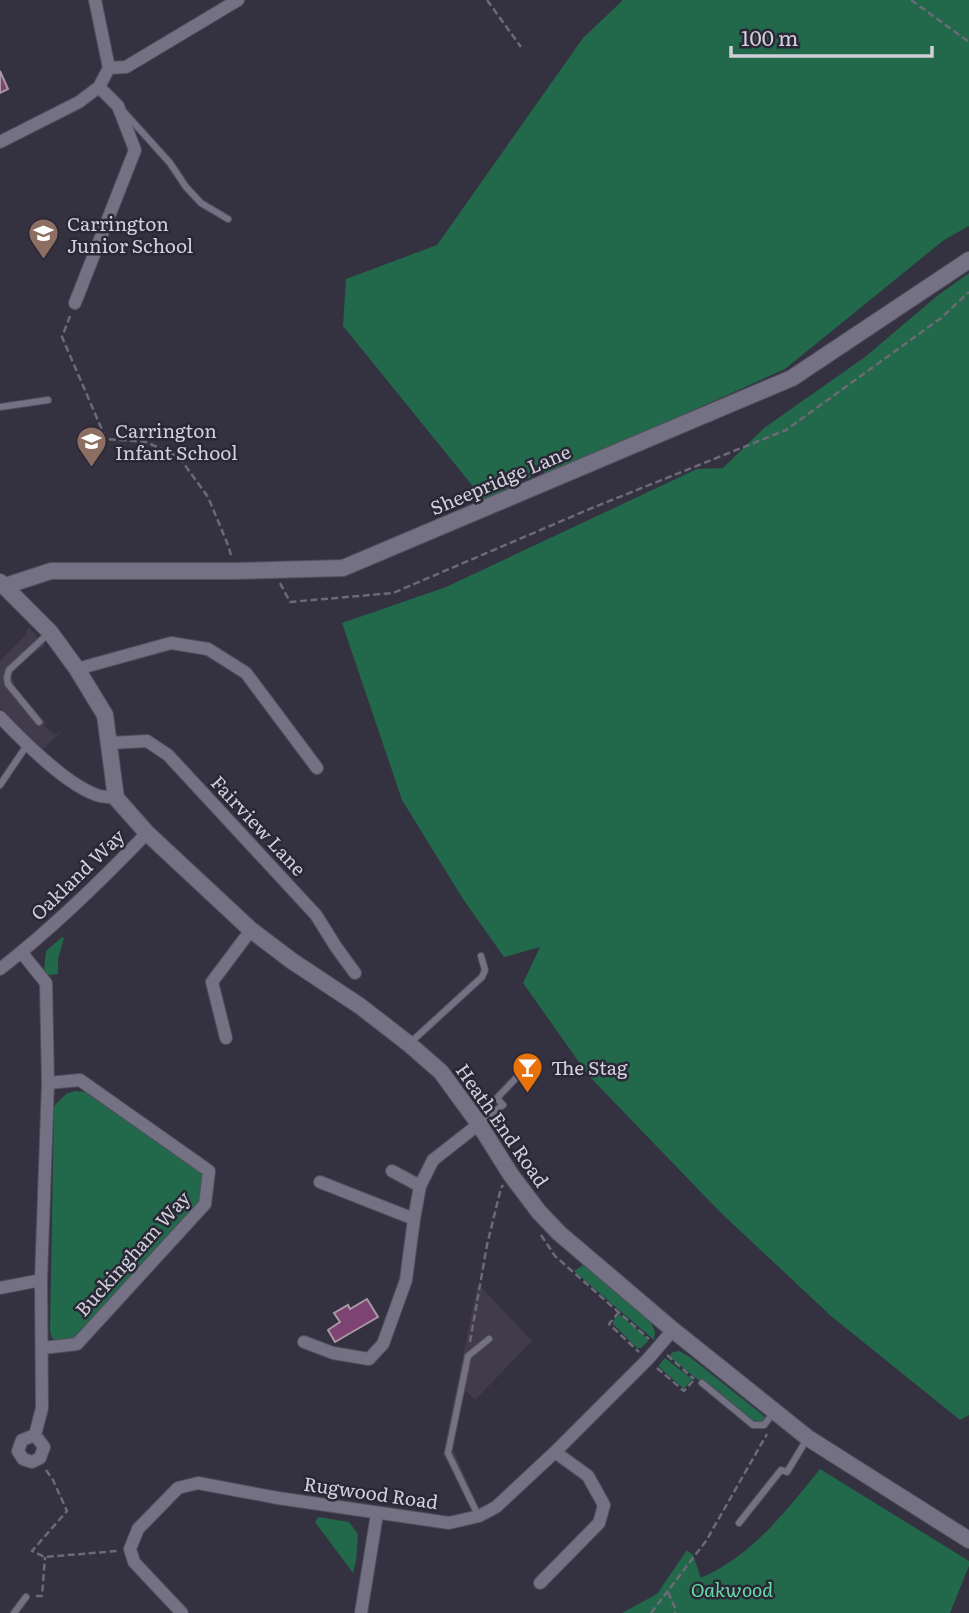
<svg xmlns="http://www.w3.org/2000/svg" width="969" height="1613" viewBox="0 0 969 1613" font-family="Literata,serif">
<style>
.industrial{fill:#423b4c}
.green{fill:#22684a}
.building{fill:#7d4372;stroke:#a998a5;stroke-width:2}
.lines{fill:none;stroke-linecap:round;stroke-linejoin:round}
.service-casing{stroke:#52505d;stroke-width:8}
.minor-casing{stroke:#52505d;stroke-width:14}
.tertiary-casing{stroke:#52505d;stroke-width:18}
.path{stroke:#6c6a77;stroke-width:2.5;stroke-dasharray:7 3.5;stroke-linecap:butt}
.service{stroke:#737183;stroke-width:6}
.minor{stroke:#737183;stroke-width:12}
.tertiary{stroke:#737183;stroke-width:16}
.labels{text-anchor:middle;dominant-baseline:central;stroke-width:5;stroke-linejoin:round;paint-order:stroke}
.poi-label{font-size:19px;fill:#d1d0da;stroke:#2a2837;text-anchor:start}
.street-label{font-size:19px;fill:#d1d0da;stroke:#2a2837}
.park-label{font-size:19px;font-style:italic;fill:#67dba6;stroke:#2a2837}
</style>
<rect width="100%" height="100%" fill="#343141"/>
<path class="industrial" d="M 29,627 L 45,646 L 35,652 L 33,651 L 11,669 L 10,675 L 15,683 L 13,685 L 36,711 L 46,723 L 44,725 L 51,732 L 56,734 L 60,732 L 61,733 L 52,740 L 43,750 L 0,708 L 0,661 L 26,635 L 26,631 Z
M 477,1287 L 481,1287 L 532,1341 L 475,1400 L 466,1391 L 463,1397 L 453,1449 L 477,1504 L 470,1507 L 443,1454 Z"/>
<path class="green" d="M 623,0 L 969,0 L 969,226 L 944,240 L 785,369 L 546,476 L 543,471 L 484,500 L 343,326 L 346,279 L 437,245 L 583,38 Z
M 969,273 L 969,1415 L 960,1420 L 831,1316 L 720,1212 L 588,1075 L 523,983 L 540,947 L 504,957 L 463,899 L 402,800 L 342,623 L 446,587 L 697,469 L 723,468 L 764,428 L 865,357 L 937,296 Z
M 62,937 L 64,938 L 58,959 L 58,974 L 48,975 L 44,971 L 46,951 Z
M 75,1091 L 85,1092 L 198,1171 L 207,1180 L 207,1195 L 71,1345 L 57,1344 L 52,1338 L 50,1331 L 54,1106 L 66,1094 Z
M 583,1265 L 650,1320 L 655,1332 L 654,1340 L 574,1271 Z
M 619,1314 L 647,1338 L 648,1341 L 641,1348 L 637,1348 L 613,1324 L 613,1321 Z
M 679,1351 L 690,1357 L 764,1416 L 764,1420 L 760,1422 L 752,1420 L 712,1386 L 697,1379 L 671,1358 L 670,1355 L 673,1352 Z
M 665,1358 L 692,1379 L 684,1389 L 659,1367 L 659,1365 Z
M 820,1469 L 969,1561 L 969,1566 L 950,1613 L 622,1613 L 657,1594 L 687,1550 L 693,1555 L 701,1578 C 753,1555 785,1512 820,1469 Z
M 318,1517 L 349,1522 L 358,1534 L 356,1561 L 353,1573 L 315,1522 Z"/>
<path class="building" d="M 0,71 L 8,89 L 0,93 Z
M 367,1299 L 378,1317 L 335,1342 L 328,1330 L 340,1322 L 334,1313 L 348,1305 L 350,1309 Z"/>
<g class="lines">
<defs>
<path id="service" d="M 124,112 L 170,163 L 186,187 L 201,203 L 228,219
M 0,407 L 48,400
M 39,722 L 8,684 L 7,678 L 9,670 L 49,633
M 0,785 L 27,745
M 410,1043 L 482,977 L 485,970 L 481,956
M 481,1122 L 503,1105 L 497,1098 L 518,1076
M 702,1383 L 753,1425 L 764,1425 L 774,1412
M 475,1509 L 448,1453 L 468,1356 L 489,1339
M 739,1523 L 781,1470 L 787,1472 L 807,1439
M 14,1613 L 26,1597"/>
<path id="minor" d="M 95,0 L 109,68
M 0,142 L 79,102 L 99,87 L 109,68 L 126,67 L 238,0
M 75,303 L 135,150 L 118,106 L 99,87
M 77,669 L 171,643 L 208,649 L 246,673 L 317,768
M 0,717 C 23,741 68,787 100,796 C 105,797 111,797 116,798
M 110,743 L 147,741 L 168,755 L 316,915 L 336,947 L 355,973
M 22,953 L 46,983 L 48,1083 L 41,1280 L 42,1408 L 35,1435 L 44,1447 L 40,1458 L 32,1462 L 23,1459 L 18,1451 L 22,1440 L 35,1435
M 0,969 C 53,928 101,881 147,833
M 226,1038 L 212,982 L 251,930
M 392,1171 L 420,1186
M 320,1182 L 414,1219
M 0,1288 L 41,1280
M 304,1342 L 333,1353 L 369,1359 L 383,1344 L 406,1280 L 414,1219 L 420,1186 L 433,1160 L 479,1124
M 43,1348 L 77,1344 L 205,1204 L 209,1171 L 80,1080 L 48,1083
M 540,1583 L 599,1523 L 604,1505 L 588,1476 L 555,1452
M 182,1613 L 134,1562 L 130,1549 L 138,1529 L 178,1488 L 198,1483 L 278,1498 L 449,1523 L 479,1516 L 496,1507 L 555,1452 L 648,1359 L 673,1330
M 361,1613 L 377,1514"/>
<path id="tertiary" d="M 0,582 L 50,632 L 77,669 L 105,715 L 116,798 L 147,833 L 251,930 L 292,961 L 360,1006 L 409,1044 L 441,1072 L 479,1124 L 511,1175 L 539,1212 L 559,1233 L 673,1330 L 808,1438 L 969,1540
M 5,586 L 51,571 L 234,571 L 343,568 L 792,378 L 969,260"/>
</defs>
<use href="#service" class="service-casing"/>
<use href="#minor" class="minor-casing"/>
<use href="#tertiary" class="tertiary-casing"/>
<path class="path" d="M 487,0 L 521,47
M 911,0 L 969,42
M 70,316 L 62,337 L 106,439 L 146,442 L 179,457 L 208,497 L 228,545 L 231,555
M 280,583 L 290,602 L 393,593 L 592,508 L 786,430 L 941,318 L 969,292
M 541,1235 L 555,1256 L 649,1339
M 619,1312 L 609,1324 L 639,1352
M 470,1342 L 487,1245 L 501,1188 L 503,1185
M 667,1355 L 694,1379
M 657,1368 L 684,1391 L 693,1381
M 46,1470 L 53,1480 L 67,1511 L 32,1551 L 45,1557 L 117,1551
M 668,1592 L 675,1608 L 675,1613
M 36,1596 L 42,1596 L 45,1557
M 651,1613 L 706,1541 L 767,1434"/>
<use href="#service" class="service"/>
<use href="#minor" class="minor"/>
<use href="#tertiary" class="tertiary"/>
</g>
<defs>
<symbol id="school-pin" viewBox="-11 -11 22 30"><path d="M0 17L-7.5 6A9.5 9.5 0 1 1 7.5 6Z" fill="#8d6e63" stroke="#2a2837"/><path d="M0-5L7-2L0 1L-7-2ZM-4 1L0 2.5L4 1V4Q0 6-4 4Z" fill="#fff"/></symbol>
<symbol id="bar-pin" viewBox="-11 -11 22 30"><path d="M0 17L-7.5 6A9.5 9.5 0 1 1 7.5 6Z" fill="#e8710a" stroke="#2a2837"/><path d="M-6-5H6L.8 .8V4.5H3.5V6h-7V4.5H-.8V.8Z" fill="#fff"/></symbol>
</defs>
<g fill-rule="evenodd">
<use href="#school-pin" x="26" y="216" width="35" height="47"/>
<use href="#school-pin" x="74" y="424" width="35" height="47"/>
<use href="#bar-pin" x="510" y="1050" width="35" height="47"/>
</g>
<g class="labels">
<g class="poi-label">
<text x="67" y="223">Carrington<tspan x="67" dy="22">Junior School</tspan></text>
<text x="115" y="430">Carrington<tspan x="115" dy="22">Infant School</tspan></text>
<text x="551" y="1067">The Stag</text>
</g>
<g class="street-label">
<text transform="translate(500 479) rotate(-23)">Sheepridge Lane</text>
<text transform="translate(259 825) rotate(47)">Fairview Lane</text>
<text transform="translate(77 874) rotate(-44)">Oakland Way</text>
<text transform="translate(503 1125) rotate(55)">Heath End Road</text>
<text transform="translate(132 1253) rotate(-48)">Buckingham Way</text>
<text transform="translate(371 1492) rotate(8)">Rugwood Road</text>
</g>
<g class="park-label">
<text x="732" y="1589">Oakwood</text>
</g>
</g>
<path d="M731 46v10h201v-10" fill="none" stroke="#d1d0da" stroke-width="3.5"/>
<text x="741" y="46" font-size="21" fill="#d1d0da" stroke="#2a2837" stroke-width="5" paint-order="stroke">100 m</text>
</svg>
